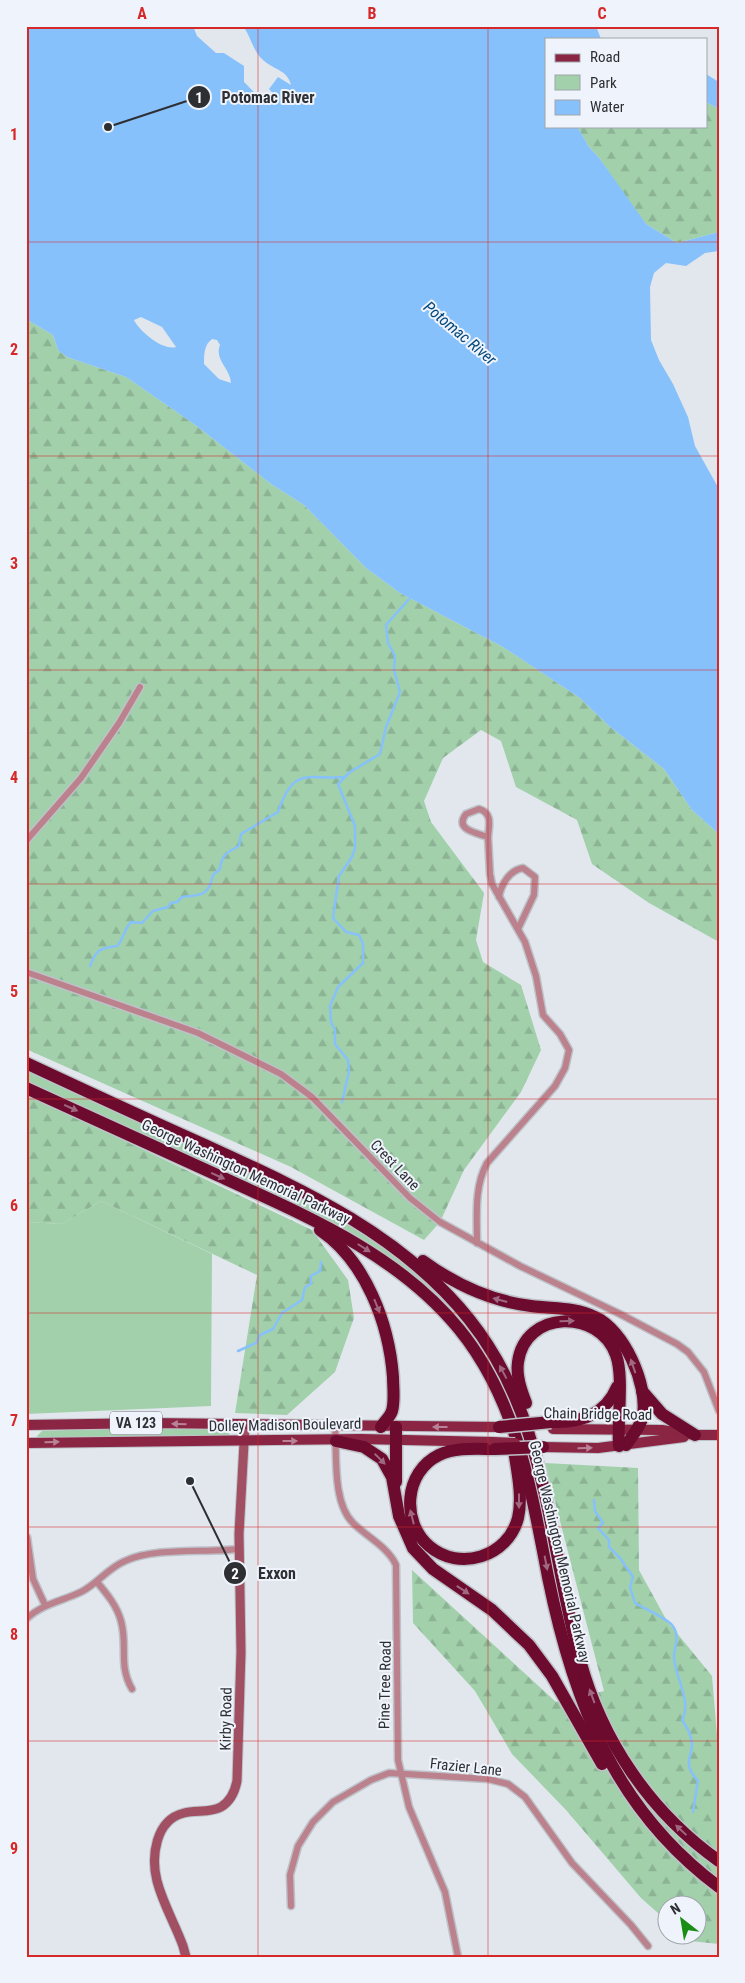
<svg xmlns="http://www.w3.org/2000/svg" width="745" height="1983" font-family="'Roboto Condensed',sans-serif">
  <style>
    .green { fill: #a1d0ab }
    .forest { fill: url(#forest-firs) }
    .water { fill: #87c1fb; fill-rule: evenodd }
    .lines { fill: none; stroke-linecap: round; stroke-linejoin: round }
    .stream { stroke: #87c1fb; stroke-width: 2.5 }
    .street-casing { stroke: #bec2c8; stroke-width: 9 }
    .secondary-casing { stroke: #bec2c8; stroke-width: 11 }
    .primary-casing { stroke: #bec2c8; stroke-width: 12 }
    .highway-casing { stroke: #bec2c8; stroke-width: 15 }
    .street { stroke: #bb818c; stroke-width: 6 }
    .secondary { stroke: #a14f62; stroke-width: 9 }
    .primary { stroke: #8b2544; stroke-width: 10 }
    .highway { stroke: #6c0b2e; stroke-width: 12 }
    .primary-bridge-casing { stroke: #bec2c8; stroke-width: 12; stroke-linecap: butt }
    .highway-bridge-casing { stroke: #bec2c8; stroke-width: 15; stroke-linecap: butt }
    .primary-bridge { stroke: #8b2544; stroke-width: 10 }
    .highway-bridge { stroke: #6c0b2e; stroke-width: 12 }
    .oneway { fill: #a06880 }
    .oneway2 { fill: #b88297 }
    .grid { fill: none; stroke: #d62828; stroke-width: 1; stroke-opacity: 0.55 }
    .labels { text-anchor: middle; dominant-baseline: central; stroke-width: 4; stroke-linejoin: round; paint-order: stroke }
    .shield { fill: #eff4fc; stroke: #676a6f; stroke-width: 1 }
    .shield-label { font-size: 14px; font-weight: bold; fill: #2d2f32 }
    .street-label { font-size: 15px; fill: #2d2f32; stroke: #eff4fc }
    .water-label { font-size: 16px; font-style: italic; fill: #05487b; stroke: #eff4fc }
    .leader { fill: none; stroke: #2d2f32; stroke-width: 2 }
    .callout-dot { fill: #2d2f32; stroke: #eff4fc; stroke-width: 2 }
    .mark-label { font-size: 15px; text-anchor: middle; font-weight: bold; fill: #fff }
    .callout-label { font-size: 16px; text-anchor: middle; font-weight: bold; fill: #2d2f32; stroke: #eff4fc; stroke-width: 4; stroke-linejoin: round; paint-order: stroke }
    .neatline { fill: none; stroke: #d62828; stroke-width: 2 }
    .grid-label { font-size: 16px; text-anchor: middle; font-weight: bold; fill: #d62828 }
  </style>
  <defs>
    <pattern id="forest-firs" width="22" height="20" patternUnits="userSpaceOnUse" patternTransform="scale(1.25)"><rect width="22" height="20" fill="#a1d0ab"/><path d="M5 1l3.5 6h-7zM16 11l3.5 6h-7z" fill="#8bb394"/></pattern>
  </defs>
  <rect width="100%" height="100%" fill="#e2e7ee"/>
  <!-- green -->
  <g class="green">
    <polygon points="26,1068 308,1199 374,1238 429,1280 462,1317 458,1321 405,1272 26,1084"/>
    <polygon points="101,1201 212,1254 211,1406 26,1414 26,1222 62,1224"/>
    <polygon points="93,1429 216,1429 225,1430 230,1435 228,1437 40,1439 37,1436 42,1431"/>
  </g>
  <!-- forest -->
  <g class="forest">
    <polygon points="706,102 719,109 719,232 677,243 646,224 635,211 600,159 589,147 577,126 706,126"/>
    <polygon points="26,319 53,335 58,350 67,357 126,377 194,424 271,484 304,505 366,568 400,593 503,647 580,698 609,726 664,769 692,810 719,834 719,942 649,903 592,864 577,820 516,787 501,741 481,730 443,758 424,801 431,822 484,893 476,940 483,962 521,985 541,1050 521,1092 464,1170 440,1222 424,1240 291,1167 26,1049"/>
    <polygon points="26,1094 312,1230 348,1280 354,1318 335,1372 287,1415 235,1413 257,1275 101,1201 62,1224 26,1222"/>
    <polygon points="545,1463 638,1468 639,1570 667,1621 712,1676 719,1758 719,1944 690,1941 684,1936 698,1936 698,1906 668,1906 667,1921 641,1898 566,1810 512,1754 475,1691 413,1623 412,1570 556,1702 604,1691"/>
  </g>
  <!-- water -->
  <g class="water">
    <path d="M26,26H193L197,36L216,53H224L244,66V82C255,92 262,106 278,99L269,89L278,77L291,85C288,70 272,69 263,60C253,51 251,37 243,26H596L601,39H546V126H577L589,147L600,159L646,224L677,243L719,232V251L705,253L686,266L666,263L654,273L650,287L651,340L659,360L673,384L688,417L695,446L719,489V834L692,810L664,769L609,726L580,698L503,647L400,593L366,568L304,505L271,484L194,424L126,377L67,357L58,350L53,335L26,319ZM141,317L162,327L176,347C163,351 139,331 134,320ZM212,339L217,340L220,345C214,360 230,368 231,383L219,379L204,364C204,354 204,345 212,339Z"/>
    <polygon points="706,74 719,82 719,109 706,102"/>
  </g>
  <g class="lines">
    <!-- stream -->
    <g class="stream">
      <path d="M90,966C96,950 100,948 117,946C124,939 124,929 131,922L142,923L153,911L168,907L171,903L177,902L182,897C201,895 209,896 213,875L220,869C221,856 227,852 239,846L241,834L278,812C294,765 308,780 345,777"/>
      <polyline points="342,1102 349,1072 348,1060 335,1044 335,1030 331,1022 330,1006 338,987 363,963 363,944 359,935 346,932 333,918 339,876 352,857 355,848 355,826 338,784 350,772 380,754 386,727 400,692 394,670 395,656 388,643 386,625 410,598"/>
      <polyline points="238,1351 256,1343 260,1335 273,1329 282,1313 302,1300 305,1287 311,1284 311,1276 320,1271 321,1262"/>
      <path d="M594,1500L595,1511L603,1523L598,1528L609,1540V1547L620,1558L633,1577L630,1587L635,1603C645,1609 666,1618 672,1625C681,1636 674,1646 674,1658C676,1680 692,1701 682,1720C685,1725 689,1730 690,1735C698,1755 678,1759 698,1781L693,1812"/>
    </g>
    <!-- street casing -->
    <g class="street-casing">
      <g id="street">
        <path d="M479,809C493,813 489,826 488,837C477,833 454,830 466,814Z"/>
        <polyline points="26,841 81,778 119,723 140,687"/>
        <path d="M499,897C501,884 510,870 523,868L535,877L534,895L518,929"/>
        <polyline points="26,972 198,1033 281,1074 312,1097 410,1198 440,1222 520,1266 620,1314 677,1344 688,1352 704,1372 719,1411"/>
        <path d="M477,1243C477,1216 474,1187 487,1163L555,1086L565,1068L569,1050L560,1034L543,1015L536,976L525,942L492,884L490,874L488,837"/>
        <path d="M335,1426C337,1454 332,1502 353,1523C367,1537 388,1547 396,1565L398,1760L409,1807L445,1892L458,1957"/>
        <polyline points="27,1537 33,1579 45,1605"/>
        <path d="M97,1582C107,1594 117,1606 121,1621C128,1646 118,1665 132,1689"/>
        <path d="M26,1619C42,1604 62,1601 81,1592C97,1584 108,1568 125,1561C155,1547 205,1553 239,1549"/>
        <polyline points="291,1906 290,1875 298,1846 313,1822 333,1802 371,1780 389,1773 488,1779 508,1784 525,1797 572,1863 631,1925 648,1946"/>
      </g>
    </g>
    <!-- secondary casing -->
    <g class="secondary-casing">
      <path id="secondary" d="M186,1957L183,1946C175,1924 163,1904 157,1881C151,1857 155,1820 184,1813C196,1810 210,1813 221,1807C231,1801 235,1791 237,1781L241,1652L239,1534L245,1425"/>
    </g>
    <!-- primary casing -->
    <g class="primary-casing">
      <g id="primary">
        <polyline points="26,1425 152,1423 499,1427"/>
        <polyline points="553,1429 662,1430 695,1435 719,1435"/>
        <polyline points="26,1443 361,1439 493,1442"/>
        <polyline points="543,1447 598,1448 684,1437"/>
      </g>
    </g>
    <!-- highway casing -->
    <g class="highway-casing">
      <g id="highway">
        <path d="M26,1063C86,1091 146,1119 207,1146C303,1190 401,1234 469,1319C548,1417 548,1543 580,1660C602,1741 650,1812 719,1861"/>
        <path d="M26,1088C90,1117 154,1146 217,1175C304,1215 397,1253 459,1329C517,1400 531,1490 548,1577C573,1700 614,1809 719,1887"/>
        <path d="M320,1230C366,1261 389,1324 393,1377C393,1388 395,1400 392,1411C390,1417 384,1422 381,1427"/>
        <path d="M423,1261C456,1285 490,1301 531,1306C553,1309 575,1307 595,1317C624,1330 648,1384 643,1415C641,1426 633,1435 626,1445"/>
        <polyline points="642,1391 662,1414 695,1435"/>
        <path d="M526,1403C521,1390 516,1376 518,1362C525,1310 599,1308 616,1355C624,1377 617,1420 619,1446"/>
        <path d="M551,1422C579,1423 605,1416 617,1387"/>
        <polyline points="396,1427 396,1482"/>
        <polyline points="336,1441 364,1447 382,1459 392,1477 399,1516 413,1548 433,1569 492,1610 529,1645 552,1676 602,1764"/>
        <path d="M495,1449C477,1449 456,1447 439,1455C404,1472 401,1522 429,1546C459,1572 508,1557 518,1518C523,1496 517,1471 514,1450"/>
      </g>
    </g>
    <!-- street -->
    <use href="#street" class="street"/>
    <!-- secondary -->
    <use href="#secondary" class="secondary"/>
    <!-- primary -->
    <use href="#primary" class="primary"/>
    <!-- highway -->
    <use href="#highway" class="highway"/>
    <!-- primary-bridge casing -->
    <g class="primary-bridge-casing">
      <polyline id="primary-bridge" points="493,1442 515,1443"/>
    </g>
    <!-- highway-bridge casing -->
    <g class="highway-bridge-casing">
      <g id="highway-bridge">
        <polyline points="499,1427 551,1422"/>
        <polyline points="495,1449 543,1447"/>
      </g>
    </g>
    <!-- primary-bridge -->
    <use href="#primary-bridge" class="primary-bridge"/>
    <!-- highway-bridge -->
    <use href="#highway-bridge" class="highway-bridge"/>
  </g>
  <!-- one-way arrows -->
  <defs><path id="oneway-solid" d="M-6-.8H1V-3.2L6.5 0L1 3.2V.8H-6Z" transform="scale(1.25)"/></defs>
  <g class="oneway">
    <use href="#oneway-solid" transform="translate(71 1108) rotate(24)"/>
    <use href="#oneway-solid" transform="translate(218 1176) rotate(24)"/>
    <use href="#oneway-solid" transform="translate(364 1248) rotate(32)"/>
    <use href="#oneway-solid" transform="translate(500 1300) rotate(-165)"/>
    <use href="#oneway-solid" transform="translate(377 1306) rotate(68)"/>
    <use href="#oneway-solid" transform="translate(567 1321) rotate(-2)"/>
    <use href="#oneway-solid" transform="translate(633 1366) rotate(-109)"/>
    <use href="#oneway-solid" transform="translate(503 1372) rotate(-118)"/>
    <use href="#oneway-solid" transform="translate(380 1459) rotate(45)"/>
    <use href="#oneway-solid" transform="translate(519 1501) rotate(90)"/>
    <use href="#oneway-solid" transform="translate(412 1517) rotate(-104)"/>
    <use href="#oneway-solid" transform="translate(546 1563) rotate(79)"/>
    <use href="#oneway-solid" transform="translate(463 1590) rotate(33)"/>
    <use href="#oneway-solid" transform="translate(592 1696) rotate(-110)"/>
    <use href="#oneway-solid" transform="translate(681 1830) rotate(-137)"/>
  </g>
  <g class="oneway2">
    <use href="#oneway-solid" transform="translate(179 1424) rotate(-179)"/>
    <use href="#oneway-solid" transform="translate(440 1427) rotate(-180)"/>
    <use href="#oneway-solid" transform="translate(290 1441)"/>
    <use href="#oneway-solid" transform="translate(52 1442) rotate(-2)"/>
    <use href="#oneway-solid" transform="translate(585 1448) rotate(-2)"/>
  </g>
  <!-- grid -->
  <path class="grid" d="M258,26V1957M488,26V1957M26,242H719M26,456H719M26,670H719M26,884H719M26,1099H719M26,1313H719M26,1527H719M26,1741H719"/>
  <g class="labels">
    <!-- shield labels -->
    <rect class="shield" x="110" y="1411.5" width="52" height="23" rx="4"/>
    <g class="shield-label">
      <text x="136" y="1423">VA 123</text>
    </g>
    <!-- street labels -->
    <g class="street-label">
      <text transform="translate(395 1165) rotate(46)">Crest Lane</text>
      <text transform="translate(246 1172) rotate(25)">George Washington Memorial Parkway</text>
      <text transform="translate(598 1414) rotate(1)">Chain Bridge Road</text>
      <text transform="translate(285 1425) rotate(-1)">Dolley Madison Boulevard</text>
      <text transform="translate(560 1552) rotate(77)">George Washington Memorial Parkway</text>
      <text transform="translate(385 1685) rotate(-89)">Pine Tree Road</text>
      <text transform="translate(226 1719) rotate(-89)">Kirby Road</text>
      <text transform="translate(466 1767) rotate(6)">Frazier Lane</text>
    </g>
    <!-- water labels -->
    <g class="water-label">
      <text transform="translate(460 333) rotate(40)">Potomac River</text>
    </g>
  </g>
  <!-- callouts -->
  <path class="leader" d="M108 127L199 97M190 1481L235 1573"/>
  <g class="callout-dot">
    <circle cx="108" cy="127" r="5"/>
    <circle cx="190" cy="1481" r="5"/>
    <circle cx="199" cy="97" r="12"/>
    <circle cx="235" cy="1573" r="12"/>
  </g>
  <g class="mark-label">
    <text x="199" y="103">1</text>
    <text x="235" y="1579">2</text>
  </g>
  <g class="callout-label">
    <text x="268" y="103">Potomac River</text>
    <text x="277" y="1579">Exxon</text>
  </g>
  <!-- border -->
  <rect width="745" height="1983" fill="none" stroke="#eff4fc" stroke-width="55"/>
  <!-- legend -->
  <rect x="545" y="38" width="162" height="90" fill="#eff4fc" stroke="#a1a5ab"/>
  <rect x="555" y="54" width="25" height="8" fill="#8b2544" stroke="#a1a5ab"/>
  <text x="590" y="62" font-size="15" fill="#2d2f32">Road</text>
  <rect x="555" y="75" width="25" height="15" fill="#a1d0ab" stroke="#a1a5ab"/>
  <text x="590" y="88" font-size="15" fill="#2d2f32">Park</text>
  <rect x="555" y="100" width="25" height="15" fill="#87c1fb" stroke="#a1a5ab"/>
  <text x="590" y="112" font-size="15" fill="#2d2f32">Water</text>
  <!-- north arrow -->
  <g transform="translate(682 1920) rotate(329)"><circle r="24" fill="#eff4fc" stroke="#a1a5ab"/>
  <path d="M0-4L9 19L0 12L-9 19Z" fill="#1a8d15"/>
  <text y="-8" font-size="14" font-weight="bold" text-anchor="middle" fill="#2d2f32">N</text>
  </g>
  <rect x="28" y="28" width="690" height="1928" class="neatline"/>
  <g class="grid-label">
    <text x="142" y="19">A</text>
    <text x="372" y="19">B</text>
    <text x="602" y="19">C</text>
    <text x="14" y="140">1</text>
    <text x="14" y="355">2</text>
    <text x="14" y="569">3</text>
    <text x="14" y="783">4</text>
    <text x="14" y="997">5</text>
    <text x="14" y="1211">6</text>
    <text x="14" y="1426">7</text>
    <text x="14" y="1640">8</text>
    <text x="14" y="1854">9</text>
  </g>
</svg>
